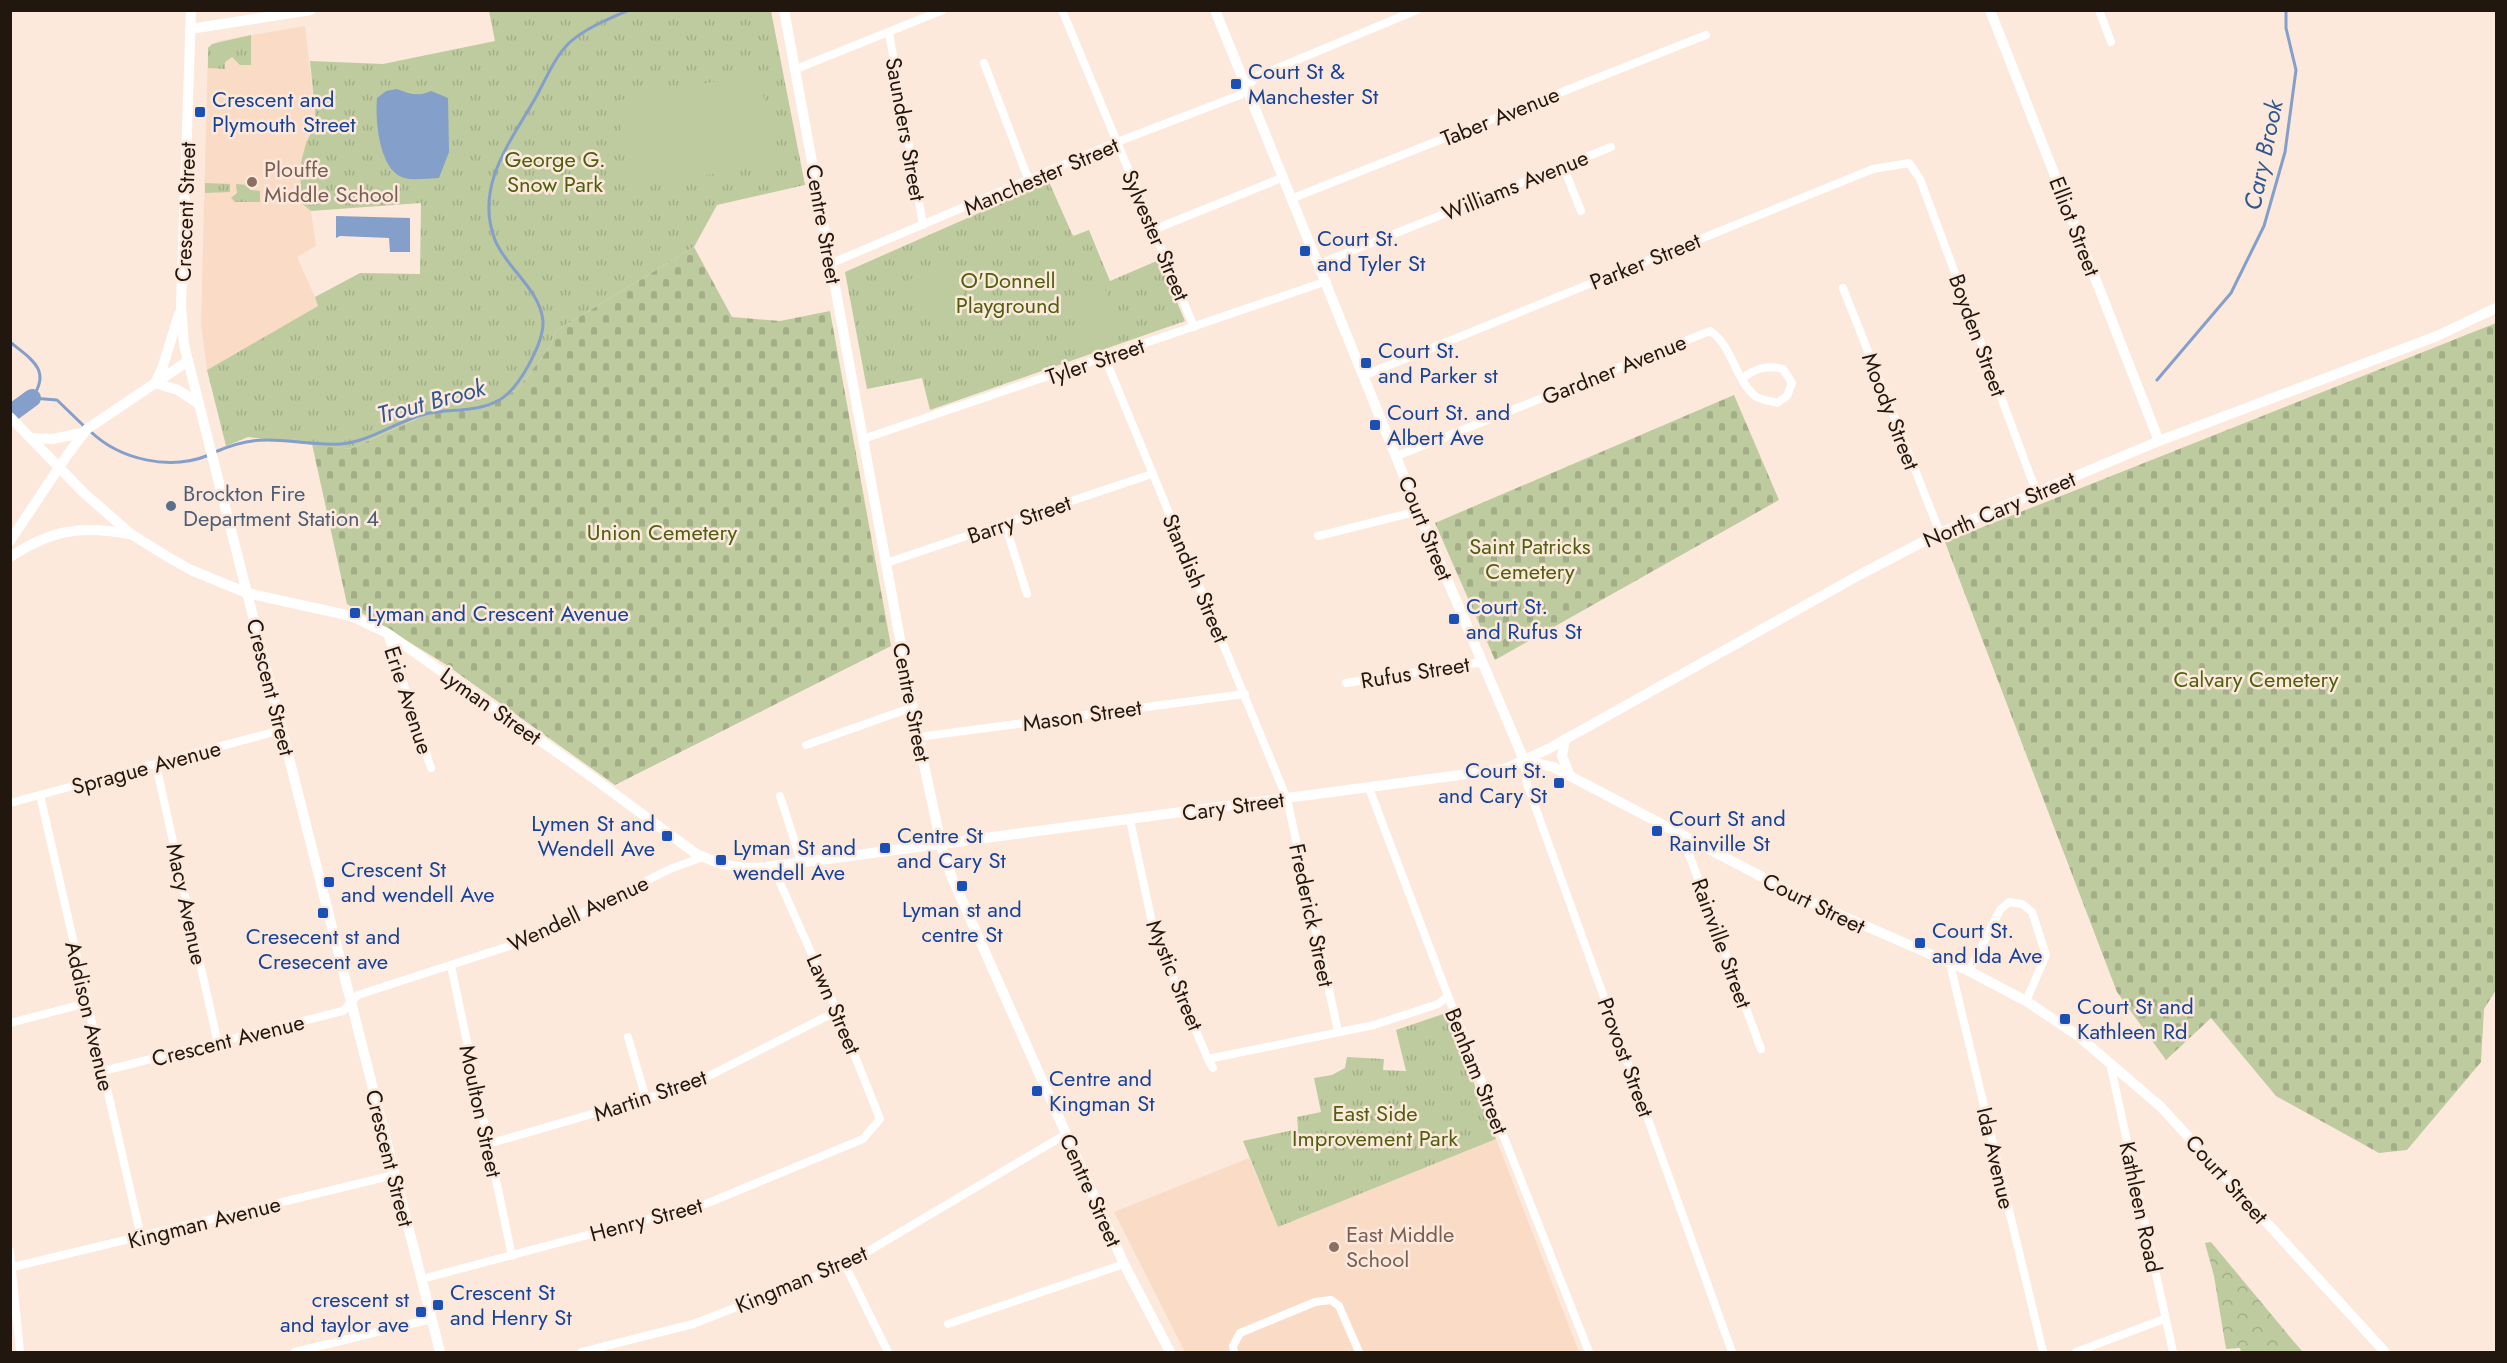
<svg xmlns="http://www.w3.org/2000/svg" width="2507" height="1363" font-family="Jost,sans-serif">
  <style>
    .built { fill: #fadbc6 }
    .grass { fill: url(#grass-tufts) }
    .forest { fill: url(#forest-crowns) }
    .cemetery { fill: url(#cemetery-stones) }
    .pitch { fill: #becb9f }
    .water { fill: #839fca }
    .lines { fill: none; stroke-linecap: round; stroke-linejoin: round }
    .stream { stroke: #839fca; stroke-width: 3 }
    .river { stroke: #839fca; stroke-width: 18 }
    .minor { stroke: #fff; stroke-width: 8 }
    .tertiary { stroke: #fff; stroke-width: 10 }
    .secondary { stroke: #fff; stroke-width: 10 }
    .transit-dot { fill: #1a4fb4; stroke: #fce9dc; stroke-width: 2 }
    .education-dot { fill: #8d6e63; stroke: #fce9dc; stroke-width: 2 }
    .service-dot { fill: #5c6f8a; stroke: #fce9dc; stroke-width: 2 }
    .labels { text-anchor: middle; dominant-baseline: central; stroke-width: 5; stroke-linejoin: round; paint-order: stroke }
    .transit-label { font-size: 22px; fill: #164399; stroke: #fce9dc; text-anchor: start }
    .street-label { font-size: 22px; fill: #22170f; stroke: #fce9dc }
    .park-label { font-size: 22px; fill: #4f5f0f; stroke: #fce9dc }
    .education-label { font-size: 22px; fill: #785e54; stroke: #fce9dc; text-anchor: start }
    .service-label { font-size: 22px; fill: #4e5e75; stroke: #fce9dc; text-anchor: start }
    .water-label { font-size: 24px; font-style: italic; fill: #32578f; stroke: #fce9dc }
  </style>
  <defs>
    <pattern id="grass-tufts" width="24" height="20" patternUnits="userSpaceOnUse" patternTransform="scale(1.5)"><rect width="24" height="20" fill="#becb9f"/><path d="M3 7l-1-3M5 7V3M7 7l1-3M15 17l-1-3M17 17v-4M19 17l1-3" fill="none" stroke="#a3ae88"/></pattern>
    <pattern id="forest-crowns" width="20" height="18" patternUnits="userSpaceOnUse" patternTransform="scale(1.5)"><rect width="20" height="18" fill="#becb9f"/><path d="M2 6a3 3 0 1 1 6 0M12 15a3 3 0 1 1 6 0" fill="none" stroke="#a3ae88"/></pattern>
    <pattern id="cemetery-stones" width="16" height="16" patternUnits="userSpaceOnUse" patternTransform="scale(1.5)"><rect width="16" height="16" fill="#becb9f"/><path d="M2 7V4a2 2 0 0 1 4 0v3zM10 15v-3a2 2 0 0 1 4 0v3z" fill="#a3ae88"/></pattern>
  </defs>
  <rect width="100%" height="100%" fill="#fce9dc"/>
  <!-- built -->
  <g class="built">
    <polygon points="305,26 316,122 306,143 301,162 300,202 311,211 316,246 297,257 319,306 207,370 201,324 208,48 218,41"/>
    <polygon points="1496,1139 1579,1352 1185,1352 1114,1212 1249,1158 1278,1227"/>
  </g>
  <!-- grass -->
  <g class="grass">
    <polygon points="489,11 771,11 805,185 717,205 694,247 556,331 549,348 517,390 483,406 431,412 350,449 248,437 226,446 207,370 318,306 315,297 360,273 420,274 421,203 311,211 300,202 301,162 306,143 316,122 310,61 383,64 495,41"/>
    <polygon points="251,35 251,65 240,65 232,57 225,62 225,69 208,68 208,48 212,44"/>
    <polygon points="1049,182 1073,236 1089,230 1110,281 1159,260 1185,321 930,410 922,378 867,389 845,272"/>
    <polygon points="205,183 230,184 230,192 205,193"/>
    <polygon points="236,184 249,185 250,190 260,191 260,202 235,202 231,198 237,193"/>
    <polygon points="1446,1013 1496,1139 1278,1227 1243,1141 1298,1129 1297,1117 1321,1112 1314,1078 1332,1075 1345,1068 1347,1057 1384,1059 1383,1070 1406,1071 1396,1030"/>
  </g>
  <!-- forest -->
  <polygon class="forest" points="2211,1242 2295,1343 2303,1352 2241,1352 2240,1348 2226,1349 2214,1276 2205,1243"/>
  <!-- cemetery -->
  <g class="cemetery">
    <polygon points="694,247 732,317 780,321 830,311 891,646 615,785 445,664 347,604 312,444 350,449 432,412 483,406 517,390 549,348 556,331"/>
    <polygon points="2496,323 2496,990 2484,1009 2481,1062 2407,1150 2379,1153 2276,1096 2211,1018 2166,1060 2117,992 1945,542"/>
    <polygon points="1734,395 1779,500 1495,660 1435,523"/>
  </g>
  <!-- pitch -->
  <g class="pitch">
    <polygon points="759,73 776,163 633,188 615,101"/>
    <polygon points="946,258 966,279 960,312 932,325 906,282"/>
    <polygon points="1104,286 1111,307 1075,319 1068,298"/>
    <polygon points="1110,312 1117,333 1080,345 1074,325"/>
  </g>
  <!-- water -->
  <g class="water">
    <path d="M397,89C409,94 419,97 431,91L448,98L449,152L439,178C428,178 415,181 405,178C379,172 375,119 377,98L386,91Z"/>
    <polygon points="336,216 410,218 410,252 390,252 389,238 340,236 336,238"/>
  </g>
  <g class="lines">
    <!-- stream -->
    <g class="stream">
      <path d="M10,342C31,359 52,370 32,398"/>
      <polyline points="2157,380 2231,293 2264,226 2285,152 2296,70 2286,28 2286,10"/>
      <polyline points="32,398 57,400 85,427"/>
      <path d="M90,431C120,460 170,471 209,455"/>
      <path d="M215,452C268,429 289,446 340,444C371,442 399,419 430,413C452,409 480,412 501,399C519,388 544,343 543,321C540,289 506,268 495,240C474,186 511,141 536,97C546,79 554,58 569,43C586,28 608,19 629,10"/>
    </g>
    <!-- river -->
    <polyline class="river" points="10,414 32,398"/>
    <!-- minor -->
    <g class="minor">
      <polyline points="1062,10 1194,327"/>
      <polyline points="2099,10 2111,42"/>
      <polyline points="889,33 923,225"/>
      <polyline points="984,63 1029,181"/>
      <polyline points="796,69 943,10"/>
      <polyline points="1563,166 1581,211"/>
      <polyline points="1293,198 1706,35"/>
      <polyline points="1153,230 1284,177"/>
      <polyline points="832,263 1117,142 1240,95 1256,77 1417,10"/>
      <polyline points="1319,264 1611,147"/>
      <polyline points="1843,288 1940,533"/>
      <polyline points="1105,358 1287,799 1338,1031"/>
      <polyline points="1365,375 1873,169 1909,163 1920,179 2036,491"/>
      <polyline points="863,439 1327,281"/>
      <path d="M1397,456L1710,331C1733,346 1734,378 1755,396C1761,400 1771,401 1777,403L1787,396L1792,383L1783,369C1767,365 1755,368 1742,379"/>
      <polyline points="1005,524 1027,594"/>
      <polyline points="1318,536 1418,511"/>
      <polyline points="886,563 1152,474"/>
      <polyline points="387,633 431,768"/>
      <polyline points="1346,683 1483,662"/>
      <polyline points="918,737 1245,694"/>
      <polyline points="806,745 913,707"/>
      <polyline points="1524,760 1527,784 1732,1352"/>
      <polyline points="156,765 218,1044"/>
      <polyline points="1369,788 1448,996 1589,1352"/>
      <polyline points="40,795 141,1237"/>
      <polyline points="780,796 802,864"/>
      <polyline points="10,803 281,730"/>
      <polyline points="1130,820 1154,932 1208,1059"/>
      <polyline points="1683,838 1761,1049"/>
      <polyline points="1950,964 2043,1352"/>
      <polyline points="451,966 512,1256"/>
      <polyline points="1969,971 2000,910 2009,902 2022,904 2032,912 2046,955 2026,1001"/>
      <polyline points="10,1023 87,1003"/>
      <polyline points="628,1037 646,1099"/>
      <polyline points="2110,1063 2173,1352"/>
      <polyline points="1213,1068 1208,1059 1374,1025 1438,1004 1448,996"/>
      <polyline points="103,1071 343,1011 358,995 528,940 670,869 703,857"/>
      <polyline points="488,1144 689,1086 837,1011"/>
      <polyline points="10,1251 20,1352"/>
      <polyline points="845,1265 888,1352"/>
      <polyline points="13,1267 394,1175"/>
      <polyline points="422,1279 708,1203 863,1139 880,1119 837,1011 773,867"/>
      <polyline points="948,1324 1124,1264"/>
      <polyline points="295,1352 431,1319"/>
      <polyline points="582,1352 693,1324 845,1265 1066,1134"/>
      <polyline points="1234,1352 1233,1346 1240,1333 1315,1302 1331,1300 1339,1306 1359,1352"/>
      <polyline points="2076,1352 2164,1319"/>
    </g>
    <!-- tertiary -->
    <g class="tertiary">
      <polyline points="1990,10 2159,441"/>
      <polyline points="190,29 311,10"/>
      <polyline points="10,541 68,454 87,429 188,361"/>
      <polyline points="1565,739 1562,756 1570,776"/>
      <polyline points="1524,760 1553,767 1808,901 1969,971 2026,1001 2077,1035 2161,1107 2385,1352"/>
    </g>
    <!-- secondary -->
    <g class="secondary">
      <polyline points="191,10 181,306 184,345 440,1352"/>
      <polyline points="784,10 918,737 943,853 953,880 1124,1264 1170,1352"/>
      <polyline points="1215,10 1418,511 1524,760"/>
      <polyline points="179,314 162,369 155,383 178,390 199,404"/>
      <path d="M10,417L85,494L131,534L168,557L191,570L247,593L351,616L387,633L585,772L695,853C717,864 734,868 759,868L1505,769L1548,749L1861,574L1940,533L2159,441L2437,336L2496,308"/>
      <polyline points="31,438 52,439 83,433"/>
      <path d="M10,557C51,530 81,525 129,534"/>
    </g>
  </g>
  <!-- markers -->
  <g class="transit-dot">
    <rect x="1230" y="78" width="12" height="12" rx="3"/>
    <rect x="194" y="106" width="12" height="12" rx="3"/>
    <rect x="1299" y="245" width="12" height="12" rx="3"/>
    <rect x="1360" y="357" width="12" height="12" rx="3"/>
    <rect x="1369" y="419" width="12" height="12" rx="3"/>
    <rect x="349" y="607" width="12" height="12" rx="3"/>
    <rect x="1448" y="613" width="12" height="12" rx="3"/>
    <rect x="1553" y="777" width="12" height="12" rx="3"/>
    <rect x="1651" y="825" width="12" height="12" rx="3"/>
    <rect x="661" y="830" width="12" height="12" rx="3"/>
    <rect x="879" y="842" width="12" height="12" rx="3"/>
    <rect x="715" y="854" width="12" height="12" rx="3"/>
    <rect x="323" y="876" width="12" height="12" rx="3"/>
    <rect x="956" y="880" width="12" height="12" rx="3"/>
    <rect x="317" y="907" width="12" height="12" rx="3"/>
    <rect x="1914" y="937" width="12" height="12" rx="3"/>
    <rect x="2059" y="1013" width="12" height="12" rx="3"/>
    <rect x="1031" y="1085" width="12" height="12" rx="3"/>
    <rect x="432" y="1299" width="12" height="12" rx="3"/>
    <rect x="415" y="1306" width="12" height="12" rx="3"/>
  </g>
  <g class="education-dot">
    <circle cx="252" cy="182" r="6"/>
    <circle cx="1334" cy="1247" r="6"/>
  </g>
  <circle class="service-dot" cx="171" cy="506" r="6"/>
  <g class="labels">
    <!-- transit labels -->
    <g class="transit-label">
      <text x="1248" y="71">Court St &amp;<tspan x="1248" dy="25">Manchester St</tspan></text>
      <text x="212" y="99">Crescent and<tspan x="212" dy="25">Plymouth Street</tspan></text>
      <text x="1317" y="238">Court St.<tspan x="1317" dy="25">and Tyler St</tspan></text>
      <text x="1378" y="350">Court St.<tspan x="1378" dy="25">and Parker st</tspan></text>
      <text x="1387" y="412">Court St. and<tspan x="1387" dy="25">Albert Ave</tspan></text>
      <text x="1466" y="606">Court St.<tspan x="1466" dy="25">and Rufus St</tspan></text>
      <text x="367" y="613">Lyman and Crescent Avenue</text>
      <text x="1547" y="770" text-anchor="end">Court St.<tspan x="1547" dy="25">and Cary St</tspan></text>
      <text x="1669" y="818">Court St and<tspan x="1669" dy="25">Rainville St</tspan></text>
      <text x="655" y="823" text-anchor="end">Lymen St and<tspan x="655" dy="25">Wendell Ave</tspan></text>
      <text x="897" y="835">Centre St<tspan x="897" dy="25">and Cary St</tspan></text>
      <text x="733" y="847">Lyman St and<tspan x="733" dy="25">wendell Ave</tspan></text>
      <text x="341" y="869">Crescent St<tspan x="341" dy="25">and wendell Ave</tspan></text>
      <text x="962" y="909" text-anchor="middle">Lyman st and<tspan x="962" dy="25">centre St</tspan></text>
      <text x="1932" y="930">Court St.<tspan x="1932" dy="25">and Ida Ave</tspan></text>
      <text x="323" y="936" text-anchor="middle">Cresecent st and<tspan x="323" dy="25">Cresecent ave</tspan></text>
      <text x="2077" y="1006">Court St and<tspan x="2077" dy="25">Kathleen Rd</tspan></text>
      <text x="1049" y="1078">Centre and<tspan x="1049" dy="25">Kingman St</tspan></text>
      <text x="450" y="1292">Crescent St<tspan x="450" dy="25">and Henry St</tspan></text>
      <text x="409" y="1299" text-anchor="end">crescent st<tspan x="409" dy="25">and taylor ave</tspan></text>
    </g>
    <!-- street labels -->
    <g class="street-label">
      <text transform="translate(1500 116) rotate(-22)">Taber Avenue</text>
      <text transform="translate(906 129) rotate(80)">Saunders Street</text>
      <text transform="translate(1041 176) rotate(-23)">Manchester Street</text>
      <text transform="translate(1515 185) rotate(-22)">Williams Avenue</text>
      <text transform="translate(185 212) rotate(-88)">Crescent Street</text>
      <text transform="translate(824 224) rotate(80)">Centre Street</text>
      <text transform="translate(2075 226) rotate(69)">Elliot Street</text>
      <text transform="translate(1156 235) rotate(67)">Sylvester Street</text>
      <text transform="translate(1645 261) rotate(-22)">Parker Street</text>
      <text transform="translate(1978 335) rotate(70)">Boyden Street</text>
      <text transform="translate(1095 361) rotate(-19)">Tyler Street</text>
      <text transform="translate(1614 369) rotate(-22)">Gardner Avenue</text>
      <text transform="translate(1891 411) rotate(69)">Moody Street</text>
      <text transform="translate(1999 509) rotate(-23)">North Cary Street</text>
      <text transform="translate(1019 519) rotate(-19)">Barry Street</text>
      <text transform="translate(1426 528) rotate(68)">Court Street</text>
      <text transform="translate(1196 578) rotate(67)">Standish Street</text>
      <text transform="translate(1415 672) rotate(-9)">Rufus Street</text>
      <text transform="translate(271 687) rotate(76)">Crescent Street</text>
      <text transform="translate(409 700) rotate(72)">Erie Avenue</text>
      <text transform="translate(912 702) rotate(79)">Centre Street</text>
      <text transform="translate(491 706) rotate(35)">Lyman Street</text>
      <text transform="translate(1082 715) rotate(-8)">Mason Street</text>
      <text transform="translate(146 767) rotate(-15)">Sprague Avenue</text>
      <text transform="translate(1233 806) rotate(-8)">Cary Street</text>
      <text transform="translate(1814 903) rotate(26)">Court Street</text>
      <text transform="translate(187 904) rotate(78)">Macy Avenue</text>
      <text transform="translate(578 913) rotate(-25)">Wendell Avenue</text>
      <text transform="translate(1312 915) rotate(78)">Frederick Street</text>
      <text transform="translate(1722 943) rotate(70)">Rainville Street</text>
      <text transform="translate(1175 975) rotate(68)">Mystic Street</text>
      <text transform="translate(834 1004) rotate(67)">Lawn Street</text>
      <text transform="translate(90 1016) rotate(77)">Addison Avenue</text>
      <text transform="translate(228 1040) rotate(-14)">Crescent Avenue</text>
      <text transform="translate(1626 1057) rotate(70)">Provost Street</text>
      <text transform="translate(1477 1071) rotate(68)">Benham Street</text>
      <text transform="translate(650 1095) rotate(-19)">Martin Street</text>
      <text transform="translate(481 1111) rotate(78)">Moulton Street</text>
      <text transform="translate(390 1158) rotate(76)">Crescent Street</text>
      <text transform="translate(1996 1158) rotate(77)">Ida Avenue</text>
      <text transform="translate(2227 1179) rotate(48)">Court Street</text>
      <text transform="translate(1091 1190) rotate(66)">Centre Street</text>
      <text transform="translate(2141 1207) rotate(78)">Kathleen Road</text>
      <text transform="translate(646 1219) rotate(-15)">Henry Street</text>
      <text transform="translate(204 1222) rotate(-14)">Kingman Avenue</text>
      <text transform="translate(801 1279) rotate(-23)">Kingman Street</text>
    </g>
    <!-- park labels -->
    <g class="park-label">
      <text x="555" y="159">George G.<tspan x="555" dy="25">Snow Park</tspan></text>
      <text x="1008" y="280">O'Donnell<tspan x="1008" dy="25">Playground</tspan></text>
      <text x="662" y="532">Union Cemetery</text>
      <text x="1530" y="546">Saint Patricks<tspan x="1530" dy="25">Cemetery</tspan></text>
      <text x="2256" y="679">Calvary Cemetery</text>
      <text x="1375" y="1113">East Side<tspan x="1375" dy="25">Improvement Park</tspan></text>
    </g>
    <!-- education labels -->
    <g class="education-label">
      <text x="264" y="169">Plouffe<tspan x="264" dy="25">Middle School</tspan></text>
      <text x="1346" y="1234">East Middle<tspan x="1346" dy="25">School</tspan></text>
    </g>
    <!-- service labels -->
    <g class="service-label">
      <text x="183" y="493">Brockton Fire<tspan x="183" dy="25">Department Station 4</tspan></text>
    </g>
    <!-- water labels -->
    <g class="water-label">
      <text transform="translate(2263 155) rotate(-78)">Cary Brook</text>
      <text transform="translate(431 401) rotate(-15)">Trout Brook</text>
    </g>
  </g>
  <!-- border -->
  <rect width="2507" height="1363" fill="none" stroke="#22170f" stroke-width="24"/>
</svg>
